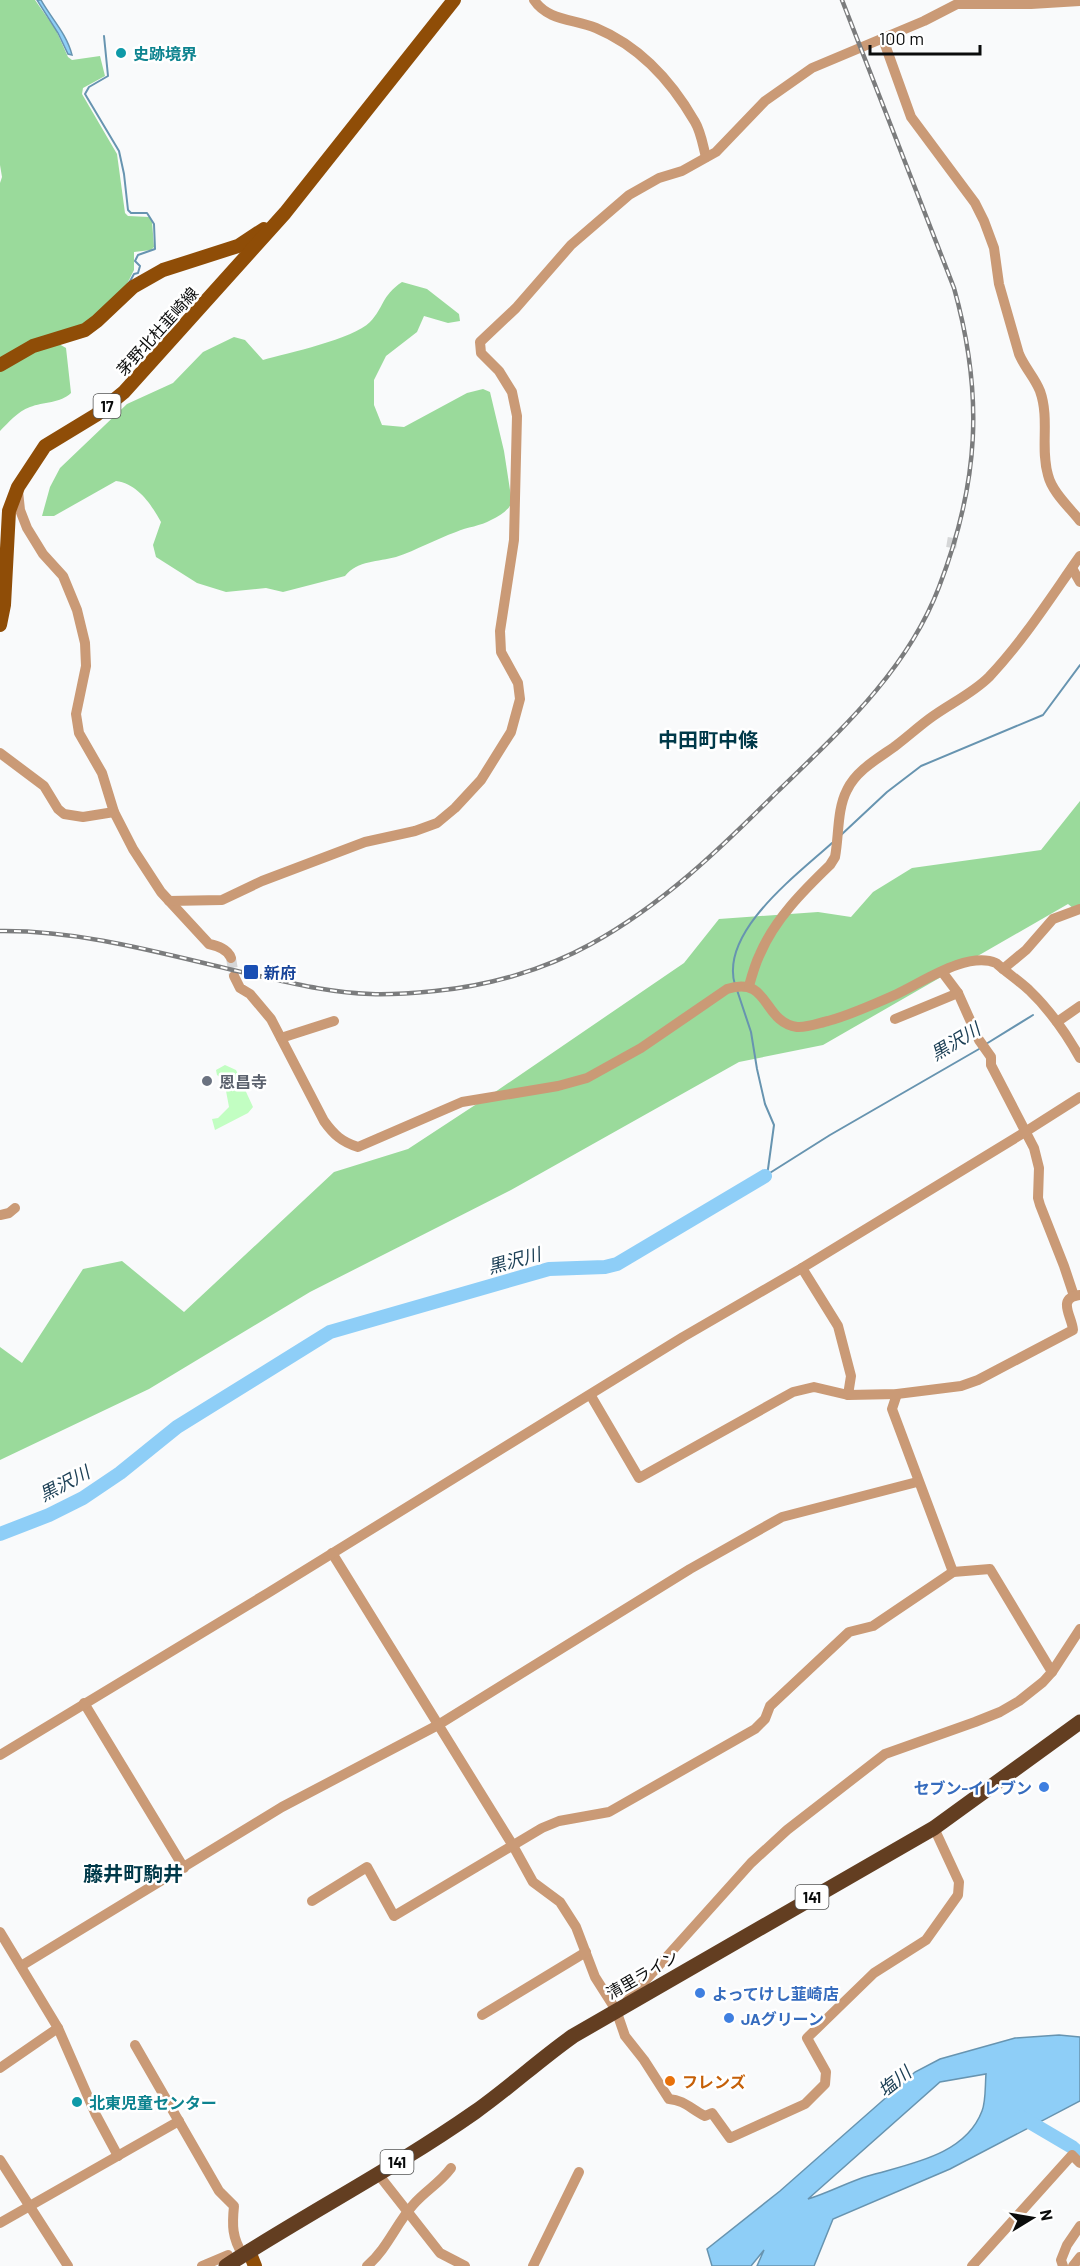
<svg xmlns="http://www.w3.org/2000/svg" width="1080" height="2266" font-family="Barlow,'Noto Sans JP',sans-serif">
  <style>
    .green { fill: #c2fec2 }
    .forest { fill: #9ada9b }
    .water { fill: #8ecef7; stroke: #6794b0; stroke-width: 1.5; fill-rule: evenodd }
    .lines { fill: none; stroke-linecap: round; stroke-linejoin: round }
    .stream { stroke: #6794b0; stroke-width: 2 }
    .river { stroke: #8ecef7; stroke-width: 14 }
    .minor-tunnel { stroke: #d5d6d7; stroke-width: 10; stroke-dasharray: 10 5; stroke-linecap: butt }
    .minor { stroke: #ca9a76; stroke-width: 10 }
    .major { stroke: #8f4d07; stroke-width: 14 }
    .highway { stroke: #633e21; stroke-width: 15 }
    .rail-casing { stroke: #7b7c7d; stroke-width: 4.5 }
    .rail { stroke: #fff; stroke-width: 2; stroke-dasharray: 7; stroke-linecap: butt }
    .culture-dot { fill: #0f9aa8; stroke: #fff; stroke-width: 2 }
    .transit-dot { fill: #1a4fb4; stroke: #fff; stroke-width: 2 }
    .worship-dot { fill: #6b7280; stroke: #fff; stroke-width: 2 }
    .shop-dot { fill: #3f7fe0; stroke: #fff; stroke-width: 2 }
    .food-dot { fill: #e8710a; stroke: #fff; stroke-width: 2 }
    .labels { text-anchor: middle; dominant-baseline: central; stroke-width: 5; stroke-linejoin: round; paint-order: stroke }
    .shield { fill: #fff; stroke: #545555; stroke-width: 1.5 }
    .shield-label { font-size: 15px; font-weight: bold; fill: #0b0c0c }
    .culture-label { font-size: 16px; font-weight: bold; fill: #0d838f; stroke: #fff; text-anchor: start }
    .street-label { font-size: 16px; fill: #0b0c0c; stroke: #fff }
    .transit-label { font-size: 16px; font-weight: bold; fill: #164399; stroke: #fff; text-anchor: start }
    .worship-label { font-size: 16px; font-weight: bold; fill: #5b616d; stroke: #fff; text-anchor: start }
    .shop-label { font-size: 16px; font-weight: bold; fill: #366cbe; stroke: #fff; text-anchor: start }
    .food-label { font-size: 16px; font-weight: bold; fill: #c56008; stroke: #fff; text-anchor: start }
    .water-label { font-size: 18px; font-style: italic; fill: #1d4056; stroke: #fff }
    .quarter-label { font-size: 20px; font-weight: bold; fill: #003949; stroke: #fff }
  </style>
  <rect width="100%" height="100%" fill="#f9fafb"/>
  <!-- green -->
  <polygon class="green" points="225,1065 236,1070 253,1107 248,1113 215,1130 212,1119 218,1118 229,1107 224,1080 217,1075 216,1070"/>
  <!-- forest -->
  <g class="forest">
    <polygon points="0,0 35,0 56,30 68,57 72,60 100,56 105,76 83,88 82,94 117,154 125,213 128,216 149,217 152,221 154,247 151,250 134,252 134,270 126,286 91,321 0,360 0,183 2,177 0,165"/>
    <path d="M402,282L427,289L459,314L460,321L448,323L424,316L417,332L386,356L374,380V405L382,425L404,427L467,393L483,389L490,392L504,451L512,503C507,511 500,516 491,520C481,526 467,527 456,532C436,539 417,550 396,557C378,562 358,560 345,576L283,592L266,588L226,592L197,583L156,557L153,545L161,522C151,504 138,484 116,481L54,516H42L50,487L60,468L127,404L173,383L203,352L234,337L245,340L263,360C288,353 353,339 370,322C384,308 381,296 402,282Z"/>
    <path d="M59,344L66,348L71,393C61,403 43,402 30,407C17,412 9,422 0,431V370L27,353Z"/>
    <polygon points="1080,801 1080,914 1068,904 823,1045 739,1062 511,1190 310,1292 149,1389 0,1460 0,1347 22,1363 83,1269 122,1261 184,1312 334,1172 408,1149 498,1090 684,963 719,919 818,912 851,917 873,892 912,868 1041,850"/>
  </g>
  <!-- water -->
  <g class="water">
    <path d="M37,0H41C51,18 67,34 72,55L68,54L58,33Z"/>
    <path d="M1059,2035L1080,2037V2101L950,2169L833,2219L814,2266H757L764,2250L751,2266H712L707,2249L780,2191L915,2072L940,2059L1015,2038ZM986,2074C985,2085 986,2101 982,2111C965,2156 908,2164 868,2176C848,2182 828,2193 808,2199L940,2082Z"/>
  </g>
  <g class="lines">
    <!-- stream -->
    <g class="stream">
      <polyline points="104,36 108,76 89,87 85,94 119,151 124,174 128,210 131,213 147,213 154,224 155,249 138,255 135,261 140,266 138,273 134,274 129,283"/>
      <polyline points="841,835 887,792 921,766 1043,715 1080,665"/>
      <path d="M735,985C719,932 798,874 832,843"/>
      <polyline points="737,990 751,1032 757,1069 765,1104 774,1125 768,1169 765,1176"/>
      <polyline points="986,1044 1033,1015"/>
      <polyline points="765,1176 830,1135 979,1049"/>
    </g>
    <!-- river -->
    <g class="river">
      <polyline points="0,1534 49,1515 83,1498 120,1473 177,1427 330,1332 549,1269 605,1267 617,1264 765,1176"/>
      <polyline points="1021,2117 1072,2147 1080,2154"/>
    </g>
    <!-- minor-tunnel -->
    <g class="minor-tunnel">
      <polyline points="947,542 959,544"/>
      <polyline points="231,958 234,976"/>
    </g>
    <!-- minor -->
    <g class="minor">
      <path d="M534,0C548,21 574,19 596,28C639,46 672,82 695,122C701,132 703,146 706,157"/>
      <path d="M883,39L911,117L975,203L984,221L994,248L999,284L1019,354C1025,368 1035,378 1040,391C1050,419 1040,448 1048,475C1052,492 1070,508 1080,521"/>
      <path d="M18,491L20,510L27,528L43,554L63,576L77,610L85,643L86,666L76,714L79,733L102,773L114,812L133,849L161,892L209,944C218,946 228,949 231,958"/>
      <polyline points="1072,568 1080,582"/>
      <polyline points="0,753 44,786 58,809 64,814 83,817 114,812"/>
      <polyline points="169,901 222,900 262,881 365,842 415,831 437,823 455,808 481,780 511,732 520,699 518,683 501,652 500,631 514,540 517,416 512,392 499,371 481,353 480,342 516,308 571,245 629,195 659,178 682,171 716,152 765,101 812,68 924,21 957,4 1031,4 1080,1"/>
      <polyline points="1003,969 1026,950 1053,919 1080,909"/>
      <polyline points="943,973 958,993 979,1040 991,1057 991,1065 1034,1148 1039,1168 1038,1198 1040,1205 1064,1266 1074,1296"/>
      <path d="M234,976L240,988L250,994L271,1019L324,1121C334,1135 342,1142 358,1147L462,1102L558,1086L587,1078L641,1048L727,989C770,975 762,1022 797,1027C806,1028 819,1023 828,1021C850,1015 877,1003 897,994C923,982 967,951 996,963C1006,972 1018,980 1029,990C1050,1010 1066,1033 1080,1058"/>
      <path d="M749,986C752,975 755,964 760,954C775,919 803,891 830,865L835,857C839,836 837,809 847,790C856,771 877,759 894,747C906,738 917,728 929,719C949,704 972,694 989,677C1024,640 1051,597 1080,556"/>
      <polyline points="895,1019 958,993"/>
      <polyline points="1057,1022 1080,1006"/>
      <polyline points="281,1038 334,1021"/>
      <polyline points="0,1215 9,1213 15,1208"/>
      <polyline points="802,1268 838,1326 851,1376 848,1395"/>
      <polyline points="897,1394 892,1409 953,1572"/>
      <path d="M591,1396L639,1478L793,1392L814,1387L848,1395L897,1394L961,1386L978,1380L1073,1330C1072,1316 1056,1298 1080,1295"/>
      <path d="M332,1553L512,1844L533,1882L560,1902L576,1927L595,1977L616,2010L625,2036L644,2060L669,2099C684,2100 691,2109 705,2116L712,2113L730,2138L805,2104L825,2084L826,2072L807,2038L874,1973L926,1940L958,1895L959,1882L934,1828"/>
      <polyline points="84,1703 184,1868"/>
      <polyline points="0,1755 268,1593 683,1337 802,1268 1025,1132 1080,1097"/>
      <polyline points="312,1901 367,1867 394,1916 542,1828 559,1821 609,1812 755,1729 765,1719 770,1706 849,1632 873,1626 953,1572 990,1569 1052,1672"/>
      <polyline points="0,1932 58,2028 96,2115 118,2156"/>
      <polyline points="21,1966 282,1807 438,1725 690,1569 782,1517 917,1482"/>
      <polyline points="627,2001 751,1863 787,1830 885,1754 975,1722 1000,1712 1019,1701 1043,1682 1052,1672 1080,1629"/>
      <polyline points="482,2015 586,1952"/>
      <path d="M135,2045L219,2191L234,2206C232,2225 232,2238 243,2255"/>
      <polyline points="0,2068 58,2028"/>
      <polyline points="0,2160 68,2266"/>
      <polyline points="378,2174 440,2253 465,2266"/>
      <polyline points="0,2223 179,2121"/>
      <polyline points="202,2266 228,2255"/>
      <path d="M367,2266C387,2249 396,2224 413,2205C425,2191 440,2183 451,2168"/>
      <polyline points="533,2266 579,2172"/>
      <polyline points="972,2266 1072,2155 1080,2163"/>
      <polyline points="1063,2266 1061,2260 1067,2245 1080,2226"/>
      <polyline points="1073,2266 1080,2257"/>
    </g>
    <!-- major -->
    <g class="major">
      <polyline points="0,365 33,346 85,330 97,321 133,287 163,270 238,246 264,229"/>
      <polyline points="0,625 4,605 9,511 18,487 45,446 96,415 124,392 285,213 454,0"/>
      <polyline points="249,2251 255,2266"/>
    </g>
    <!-- highway -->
    <path class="highway" d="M226,2266C308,2213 395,2168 475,2112C509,2088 539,2060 573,2036L934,1828L1080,1722"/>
    <!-- rail casing -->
    <g class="rail-casing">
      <path id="rail" d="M0,931C87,930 174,957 259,976C295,984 333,993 371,994C392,995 414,993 435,991C488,986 544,970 591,944C662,905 720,849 777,792C840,731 907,671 939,587C979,483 984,395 954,288L842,0"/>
    </g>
    <!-- rail -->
    <use href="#rail" class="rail"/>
  </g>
  <!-- markers -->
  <g class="culture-dot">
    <circle cx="121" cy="53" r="6"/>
    <circle cx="77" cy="2102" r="6"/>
  </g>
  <rect class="transit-dot" x="243" y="964" width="16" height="16" rx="3"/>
  <circle class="worship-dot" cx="207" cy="1081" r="6"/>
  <g class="shop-dot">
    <circle cx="1044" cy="1787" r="6"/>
    <circle cx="700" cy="1993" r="6"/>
    <circle cx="729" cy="2018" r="6"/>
  </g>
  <circle class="food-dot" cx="670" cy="2081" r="6"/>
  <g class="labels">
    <!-- shield labels -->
    <g class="shield">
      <rect x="93.5" y="394" width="27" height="24" rx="4.5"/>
      <rect x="795.5" y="1885" width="33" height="24" rx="4.5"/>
      <rect x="380.5" y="2150" width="33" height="24" rx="4.5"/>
    </g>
    <g class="shield-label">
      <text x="107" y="406">17</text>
      <text x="812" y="1897">141</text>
      <text x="397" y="2162">141</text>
    </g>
    <!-- culture labels -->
    <g class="culture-label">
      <text x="133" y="53">史跡境界</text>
      <text x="89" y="2102">北東児童センター</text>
    </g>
    <!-- street labels -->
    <g class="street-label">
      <text transform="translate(157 331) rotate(-48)">茅野北杜韮崎線</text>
      <text transform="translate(642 1974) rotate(-30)">清里ライン</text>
    </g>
    <!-- transit labels -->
    <g class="transit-label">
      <text x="264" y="972">新府</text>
    </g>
    <!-- worship labels -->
    <g class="worship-label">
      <text x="219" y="1081">恩昌寺</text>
    </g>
    <!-- shop labels -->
    <g class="shop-label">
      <text x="1032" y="1787" text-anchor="end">セブン-イレブン</text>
      <text x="712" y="1993">よってけし韮崎店</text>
      <text x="741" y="2018">JAグリーン</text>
    </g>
    <!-- food labels -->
    <g class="food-label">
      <text x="682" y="2081">フレンズ</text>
    </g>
    <!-- water labels -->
    <g class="water-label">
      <text transform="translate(955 1041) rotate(-31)">黒沢川</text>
      <text transform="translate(514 1260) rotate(-15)">黒沢川</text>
      <text transform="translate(64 1483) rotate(-28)">黒沢川</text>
      <text transform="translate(894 2081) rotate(-39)">塩川</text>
    </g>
    <!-- quarter labels -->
    <g class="quarter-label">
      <text x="708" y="739">中田町中條</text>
      <text x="133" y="1873">藤井町駒井</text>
    </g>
  </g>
  <!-- north arrow -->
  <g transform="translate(1032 2218) rotate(79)" stroke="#ffffff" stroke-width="4.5" paint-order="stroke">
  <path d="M0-4.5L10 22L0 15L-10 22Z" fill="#0b0c0c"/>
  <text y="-9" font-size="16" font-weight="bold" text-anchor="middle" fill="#0b0c0c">N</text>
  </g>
  <!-- scale -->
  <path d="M870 45v9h110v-9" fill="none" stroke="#0b0c0c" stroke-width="3"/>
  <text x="879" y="45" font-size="18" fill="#0b0c0c" stroke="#ffffff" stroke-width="4.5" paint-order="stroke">100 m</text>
</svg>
